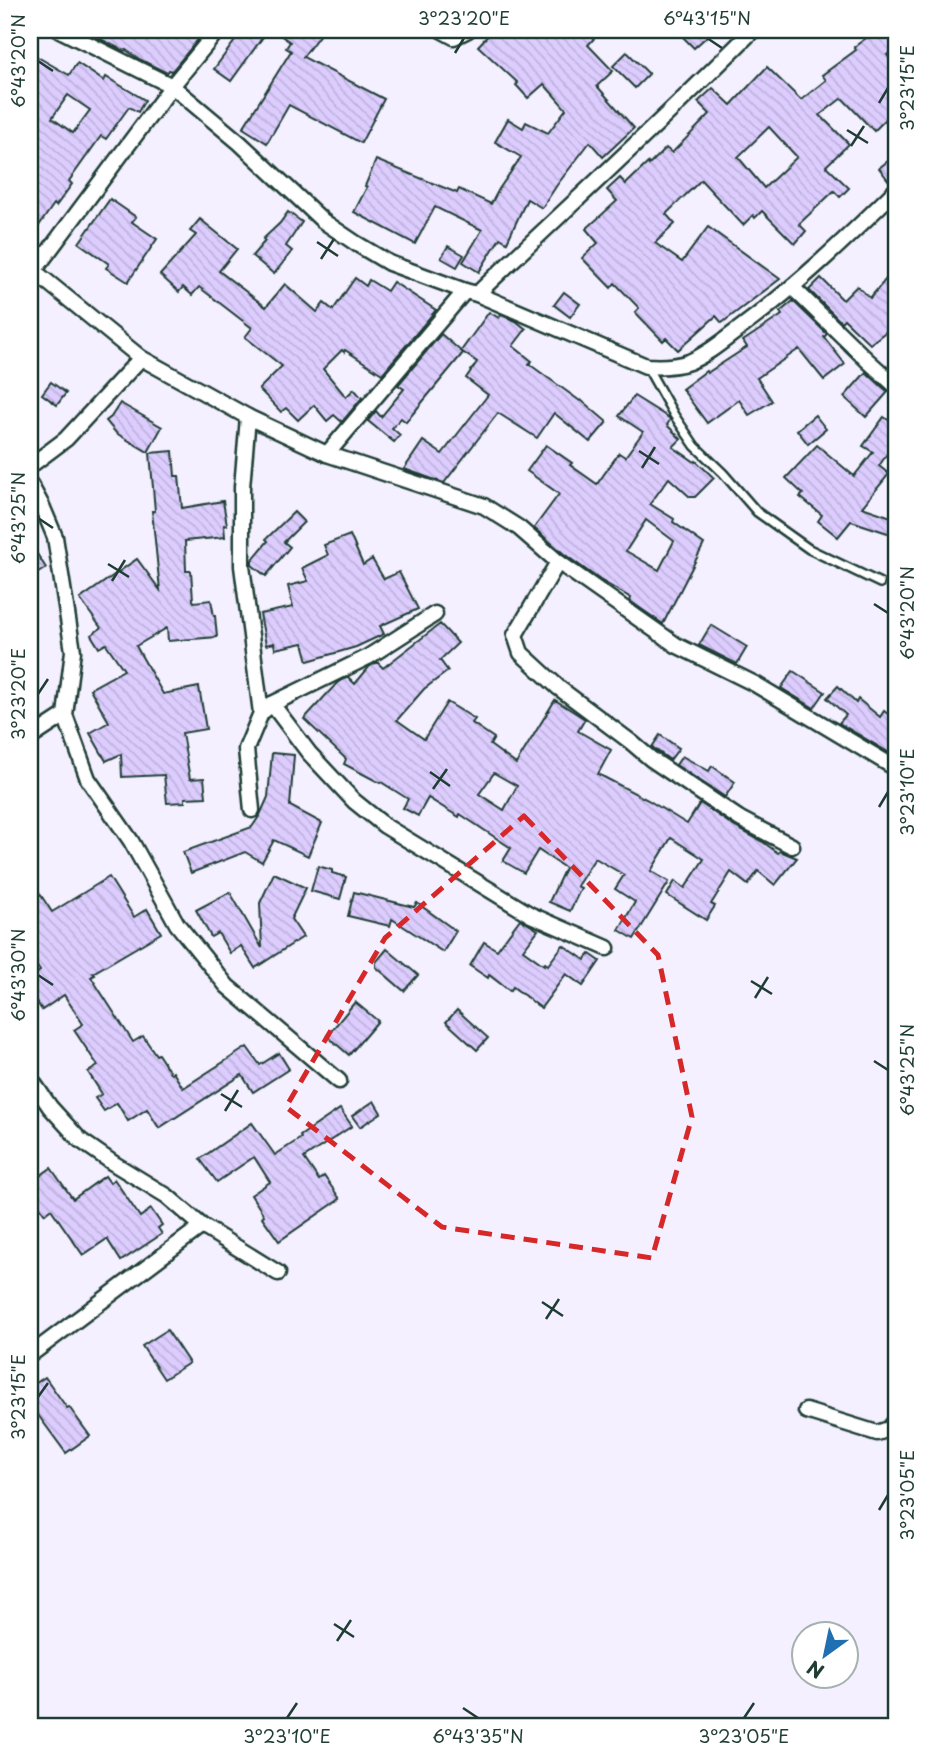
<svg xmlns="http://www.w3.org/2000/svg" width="927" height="1756" font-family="'Playpen Sans',sans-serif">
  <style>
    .building { fill: url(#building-back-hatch); stroke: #1f3d34; stroke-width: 2; fill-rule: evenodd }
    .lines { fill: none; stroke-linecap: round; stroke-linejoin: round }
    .service-casing { stroke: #1f3d34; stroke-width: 12 }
    .minor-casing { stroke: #1f3d34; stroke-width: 19 }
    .service { stroke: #fff; stroke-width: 7 }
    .minor { stroke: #fff; stroke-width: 14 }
    .marked { fill: none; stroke: #d62828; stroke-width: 5; stroke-dasharray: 14 9; stroke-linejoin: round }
    .ticks { fill: none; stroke: #1f3d34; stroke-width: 2.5 }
    .neatline { fill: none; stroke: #1f3d34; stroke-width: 2.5 }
    .ticks-label { font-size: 18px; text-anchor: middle; fill: #1f3d34 }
  </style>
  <defs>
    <pattern id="building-back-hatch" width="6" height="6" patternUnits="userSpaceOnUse" patternTransform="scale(1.75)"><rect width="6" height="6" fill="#ddcdff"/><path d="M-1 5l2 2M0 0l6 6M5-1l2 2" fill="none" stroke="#bdb1db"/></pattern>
  </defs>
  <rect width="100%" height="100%" fill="#f5f0ff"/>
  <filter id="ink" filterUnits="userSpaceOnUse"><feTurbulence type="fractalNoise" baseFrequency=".0143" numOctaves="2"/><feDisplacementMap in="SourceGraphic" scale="14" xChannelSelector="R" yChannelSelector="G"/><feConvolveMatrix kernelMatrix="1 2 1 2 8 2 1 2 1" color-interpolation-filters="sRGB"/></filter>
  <g filter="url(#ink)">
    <!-- building -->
    <g class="building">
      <polygon points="83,30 206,30 172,71 169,70 167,73 139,59 126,50 124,51"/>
      <polygon points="243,30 268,30 231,81 214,69"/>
      <polygon points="273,30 323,30 303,57 384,99 361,143 289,105 267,143 243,128 291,51 286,48 290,42"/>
      <polygon points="493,30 498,30 505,37 513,30 546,30 553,37 561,30 602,30 588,45 613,71 597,86 634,128 603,157 590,142 557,185 542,208 527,199 507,242 500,238 479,272 463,262 482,230 435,207 415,244 354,212 367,187 365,186 376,160 457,193 459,189 491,204 499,189 521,157 495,142 508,119 523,128 526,122 548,133 566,109 544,84 528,98 516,85 518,83 478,46"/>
      <polygon points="676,30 714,30 694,48"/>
      <path d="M877,30H897V47L887,55L897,67V108L874,131L842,98L820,115L849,144L826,166L849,188L840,197L834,191L799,224L806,231L795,244L762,211L755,218L753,215L743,225L701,180L666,214L675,224L655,243L682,262L708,227L780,279L722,323L716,316L678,350L666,338L663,341L635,312L639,308L615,283L611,288L582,258L598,243L586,229L617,201L607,190L620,178L626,184L648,163L649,165L666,148L672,153L710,114L698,102L713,88L731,105L767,67L801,100L826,80L822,75L856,50L854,47ZM769,127L797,157L764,188L738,157Z"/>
      <polygon points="627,52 649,74 635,88 613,66"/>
      <path d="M36,56L69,75L77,63L104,81L106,77L145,100L138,112L129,107L106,139L101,136L69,181L72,184L56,206L54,204L38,227L30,221V66ZM68,95L90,110L73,133L52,118Z"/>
      <polygon points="897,154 897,174 889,181 879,168"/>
      <polygon points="110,199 136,217 132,222 157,239 128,282 106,268 109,264 79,243"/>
      <polygon points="288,212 302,222 286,246 292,251 274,274 252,256 265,241 263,239 280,223"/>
      <polygon points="200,219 237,249 219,271 266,307 285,284 317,312 324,303 333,310 355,278 366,286 369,280 387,291 393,282 436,310 382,374 345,350 344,352 342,350 323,369 346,397 354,389 362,398 342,422 334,415 327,421 314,405 298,420 286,408 281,412 259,389 282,366 245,337 252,328 199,287 192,295 183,287 179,292 160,275 196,235 190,231"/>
      <polygon points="448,246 464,255 457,267 441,258"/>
      <polygon points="897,266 897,323 870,344 844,319 841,322 809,290 821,278 843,300 857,286 870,298"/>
      <polygon points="564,292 580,304 570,317 554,305"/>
      <polygon points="793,301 827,334 824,337 845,364 824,380 799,349 757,378 772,401 749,415 739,400 707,423 682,389 706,371 707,373 747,347 743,341 782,315 780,312"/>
      <polygon points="489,312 499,318 501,315 516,321 526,329 513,346 532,361 529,364 580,401 581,400 607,422 590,442 554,413 537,438 498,413 444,483 404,469 423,441 442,454 488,395 466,378 477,362 461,351"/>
      <polygon points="441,334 463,353 406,422 401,418 392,428 400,435 394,442 368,421 376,411 381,417 404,389 398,385"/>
      <polygon points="866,372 888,392 866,417 844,397"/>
      <polygon points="51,382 66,393 57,405 42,394"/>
      <path d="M634,396L669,418L670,420L667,425L681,439L673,447L695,462L696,461L714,478L695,497H690L669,478L650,504L674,519L673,522L704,544L663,624L630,601L631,598L600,580L564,554L534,528L559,494L527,471L546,445L572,463L570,465L597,484L619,453L625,457L643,432L619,416ZM646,520L674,541L659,570L626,551Z"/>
      <polygon points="120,403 162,427 148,452 116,433 106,421 111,417"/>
      <polygon points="815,415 826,429 808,444 797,430"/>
      <polygon points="884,417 897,426 897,439 879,466 889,474 862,507 897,519 897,536 851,521 838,537 818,521 822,515 800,497 803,494 786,478 817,445 854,476 873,452 863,446"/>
      <polygon points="173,451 175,476 179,476 182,508 223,501 227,525 224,525 225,537 185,541 186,571 191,571 193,600 194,602 211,600 214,616 215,616 217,637 168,641 167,628 136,646 163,694 199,687 206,729 182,733 190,779 204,778 206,797 185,798 185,802 167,803 164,775 122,777 121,754 106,761 90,733 109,722 90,689 124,670 106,644 99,648 91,635 101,628 80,599 137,559 160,590 152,511 155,511 150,453"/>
      <polygon points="294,512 304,522 284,542 290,547 266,576 252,565 252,560 268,541 266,539"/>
      <polygon points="350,535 363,565 372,559 384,579 399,572 418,609 380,626 384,634 356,647 308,661 303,643 275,649 274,643 266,645 260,614 293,607 288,586 308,581 302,568 328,555 324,545"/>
      <polygon points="30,543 46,568 30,578"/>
      <path d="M440,624L458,643L440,660L448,671L424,689L397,720L424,739L447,702L475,719L472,723L494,738L490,745L516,764L555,700L585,719L578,731L611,750L598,774L648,800L687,824L700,803L735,827L763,842L778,853L780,851L797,858L775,885L758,871L748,885L731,872L711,904L715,906L706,920L667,895L675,881L685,888L704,859L671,838L651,871L669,882L634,939L619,930L635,902L615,889L624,875L595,858L577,886L581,888L570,911L549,902L565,868L538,850L524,873L503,861L511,848L460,814L459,817L428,798L418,816L403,808L408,799L381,782L380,783L344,764L346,759L304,719L338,682L348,677L355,684L369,667L377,662L383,668ZM494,773L517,786L504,810L479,794Z"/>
      <polygon points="711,625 747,647 737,664 699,645"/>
      <polygon points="793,671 825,692 814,708 781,688"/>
      <polygon points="838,686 856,703 858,699 880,717 884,711 897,721 897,750 893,755 839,723 846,715 827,698"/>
      <polygon points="660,735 679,748 670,760 652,747"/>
      <polygon points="272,753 294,755 290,806 322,823 308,856 274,840 262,862 245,852 191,873 183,852 252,827 260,815 268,797"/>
      <polygon points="682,756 709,771 712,766 735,782 725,797 676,765"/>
      <polygon points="318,866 332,870 332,873 346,877 340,899 311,891"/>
      <polygon points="274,873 306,888 291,919 303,937 255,968 241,946 230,953 218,933 211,937 196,910 230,892 262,948 260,903"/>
      <polygon points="109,877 134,917 147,909 161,933 93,973 95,975 91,977 133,1042 143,1036 156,1055 158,1054 171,1074 173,1072 183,1088 247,1047 260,1065 279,1053 289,1069 253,1092 242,1075 159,1128 147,1109 128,1121 117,1103 104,1111 95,1098 102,1094 88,1072 98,1066 74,1030 83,1024 64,995 42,1010 30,992 30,978 40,971 30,956 30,879 52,912"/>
      <polygon points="354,892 414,907 417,903 456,931 443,952 392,919 390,926 348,916"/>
      <polygon points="520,919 538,930 523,950 544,965 545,963 548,965 563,945 585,960 590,954 600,961 583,986 566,974 541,1008 513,987 510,991 489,975 488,978 470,966 484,942 497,950"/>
      <polygon points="387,949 418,975 404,991 376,967 376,962"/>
      <polygon points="355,1002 378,1021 349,1055 327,1036"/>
      <polygon points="457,1010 488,1038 477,1050 446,1022"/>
      <polygon points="374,1101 381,1113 360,1127 352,1116"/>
      <polygon points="340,1109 352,1126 304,1158 319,1180 324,1176 340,1199 279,1241 262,1217 264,1215 251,1195 270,1182 254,1157 217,1182 200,1159 252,1123 275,1155 301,1138 300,1136"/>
      <polygon points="51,1168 73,1199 105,1176 110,1183 114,1179 140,1217 151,1209 162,1225 158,1228 162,1234 121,1261 107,1239 83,1255 51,1209 45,1214 30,1193 30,1183"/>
      <polygon points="167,1330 189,1363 164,1379 142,1346"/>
      <polygon points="45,1377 67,1408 69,1407 90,1436 66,1453 38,1415 37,1416 30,1406 30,1387"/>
    </g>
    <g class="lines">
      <!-- service casing -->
      <g class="service-casing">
        <polyline id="service" points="647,367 674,415 695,446 723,473 757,512 809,549 880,583"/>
      </g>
      <!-- minor casing -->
      <g class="minor-casing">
        <g id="minor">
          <path d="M60,30L172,86L240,143L323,221L357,244L389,263L465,291L477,294L646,366C661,367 675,367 689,362C708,354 723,341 739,329C796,287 847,238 897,189"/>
          <polyline points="441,30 454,37 468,30"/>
          <polyline points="30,271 34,271 141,358 248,417 327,454 484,506 519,528 558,562 676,645 755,684 897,769"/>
          <polyline points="34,271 172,86 218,30"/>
          <polyline points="792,287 867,360 897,387"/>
          <path d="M477,294C569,206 664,120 753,30"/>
          <polyline points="248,417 242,487 242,566 261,713 246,749 252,810"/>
          <polyline points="327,454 465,291"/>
          <polyline points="30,466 66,439 141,358"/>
          <polyline points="30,484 42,506 55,537 73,651 65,715 88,779 131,841 177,924 227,986 339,1081"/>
          <polyline points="558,562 515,635 521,653 559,688 631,742 651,759 740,819 792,846"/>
          <polyline points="272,704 368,657 435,614"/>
          <polyline points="261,713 272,704 309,753 354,801 385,826 531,915 607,948"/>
          <polyline points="30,738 65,715"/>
          <polyline points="30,1078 50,1107 80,1140 113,1163 167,1196 202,1226 278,1273"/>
          <polyline points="30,1355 202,1226"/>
          <polyline points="806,1411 877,1433 889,1429 897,1419"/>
        </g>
      </g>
      <!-- service -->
      <use href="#service" class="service"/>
      <!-- minor -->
      <use href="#minor" class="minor"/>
    </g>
  </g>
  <!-- marked area -->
  <path class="marked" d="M524,816L658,955L692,1117L652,1258L442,1227L286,1107L385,938Z"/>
  <!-- ticks -->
  <path class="ticks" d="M707,38L722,48M455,53L464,38M38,61L53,71M879,103L888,88M847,130L868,143M851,146L864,126M317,242L338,256M321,259L334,239M639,451L659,464M642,468L655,447M38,518L53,528M108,564L129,577M112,581L125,560M874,604L888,613M38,694L48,679M430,772L450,786M433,789L447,769M879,807L888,792M38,975L53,985M751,981L772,994M755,998L768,977M874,1061L888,1070M221,1094L242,1107M225,1111L238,1090M542,1302L563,1316M546,1319L559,1299M38,1397L48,1383M879,1510L888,1495M334,1624L354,1637M337,1641L351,1620M463,1708L478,1718M287,1718L297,1703M744,1718L754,1703"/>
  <!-- margin -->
  <rect width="927" height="1756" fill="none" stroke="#fff" stroke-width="77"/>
  <!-- north arrow -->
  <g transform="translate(825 1655) rotate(213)"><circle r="33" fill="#ffffff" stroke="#a5b1ae" stroke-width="2"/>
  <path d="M0-5L12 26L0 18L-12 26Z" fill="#1f6fb2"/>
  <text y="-10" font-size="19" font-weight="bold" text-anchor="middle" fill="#1f3d34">N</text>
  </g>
  <rect x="38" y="38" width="850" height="1680" class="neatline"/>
  <g class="ticks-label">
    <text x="464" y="25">3°23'20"E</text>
    <text x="707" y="25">6°43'15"N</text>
    <text transform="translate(19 61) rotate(-90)" y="6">6°43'20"N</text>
    <text transform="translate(908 88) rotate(-90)" y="6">3°23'15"E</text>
    <text transform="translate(19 518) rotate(-90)" y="6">6°43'25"N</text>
    <text transform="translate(908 613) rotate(-90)" y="6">6°43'20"N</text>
    <text transform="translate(19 694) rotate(-90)" y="6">3°23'20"E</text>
    <text transform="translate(908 792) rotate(-90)" y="6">3°23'10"E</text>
    <text transform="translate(19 975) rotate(-90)" y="6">6°43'30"N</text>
    <text transform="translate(908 1070) rotate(-90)" y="6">6°43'25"N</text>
    <text transform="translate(19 1397) rotate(-90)" y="6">3°23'15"E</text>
    <text transform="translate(908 1495) rotate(-90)" y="6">3°23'05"E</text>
    <text x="287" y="1743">3°23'10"E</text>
    <text x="478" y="1743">6°43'35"N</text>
    <text x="744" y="1743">3°23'05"E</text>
  </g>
</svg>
